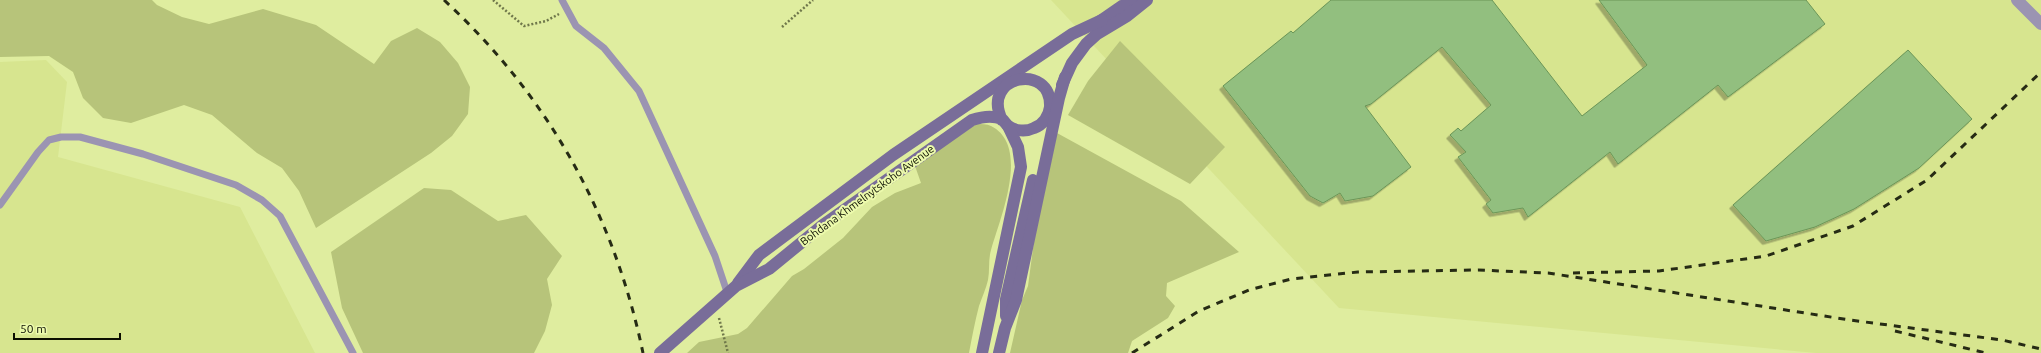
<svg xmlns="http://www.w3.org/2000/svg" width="2041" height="353" font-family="Ubuntu,sans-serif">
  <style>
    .built { fill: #d7e58f }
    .green { fill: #b7c47a }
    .building { fill: #92bf7f; stroke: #6b9658; filter: url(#shadow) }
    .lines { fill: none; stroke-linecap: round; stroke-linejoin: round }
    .path { stroke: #70784b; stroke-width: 2.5; stroke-dasharray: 2 2; stroke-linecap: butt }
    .lane { stroke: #9b94b2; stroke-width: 7 }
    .street { stroke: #9b94b2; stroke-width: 12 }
    .secondary { stroke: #796d99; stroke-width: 12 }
    .rail { stroke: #262b14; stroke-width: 3; stroke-dasharray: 7 7; stroke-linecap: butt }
    .labels { text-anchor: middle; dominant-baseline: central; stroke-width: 4; stroke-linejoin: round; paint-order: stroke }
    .street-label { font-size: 11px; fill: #0c0f00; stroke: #ecfaac }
  </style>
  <defs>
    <filter id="shadow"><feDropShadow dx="-3.5" dy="3.5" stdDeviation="0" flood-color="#0004"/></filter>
  </defs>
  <rect width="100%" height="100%" fill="#dfed9f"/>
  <!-- built -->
  <g class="built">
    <polygon points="1051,0 2041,0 2041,353 1816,353 1339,308"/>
    <polygon points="46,60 67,82 58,157 240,207 315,353 0,353 0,62"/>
  </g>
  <!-- green -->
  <g class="green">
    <polygon points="0,0 152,0 157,5 182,17 209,24 263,9 316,25 374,64 391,41 417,28 440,42 458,63 470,87 468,114 452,136 431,153 316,228 299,191 282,168 257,153 212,115 184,105 131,123 103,118 83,98 73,72 49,56 0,57"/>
    <polygon points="1120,41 1225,147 1190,184 1068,115 1088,81"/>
    <path d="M976,124C981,124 987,124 991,126C1031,146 1000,218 991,250C988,260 990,270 988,280C986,289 982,297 979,306C975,321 972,337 969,353H687L699,342L738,334L747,328L792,276L804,269L843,238L872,207L895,193L921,183L915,166Z"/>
    <polygon points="1057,133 1181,201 1239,252 1167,283 1166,296 1175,306 1168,318 1132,341 1128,353 1010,353 1022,300 1028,286 1034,241"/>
    <polygon points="424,188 451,190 498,221 526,215 562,256 547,279 552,305 545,331 534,353 363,353 342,308 331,252"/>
  </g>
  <!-- building -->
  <g class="building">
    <polygon points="1331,0 1492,0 1582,116 1647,65 1599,0 1806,0 1825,24 1728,97 1718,85 1618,164 1610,152 1528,217 1523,208 1493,213 1486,204 1491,200 1458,157 1466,152 1450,135 1458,128 1461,131 1491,105 1442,47 1371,104 1365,106 1411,167 1373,196 1345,201 1340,193 1323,203 1310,196 1223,86 1291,31 1293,33"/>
    <polygon points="1908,50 1972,119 1919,168 1854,209 1815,227 1766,241 1733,205"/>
  </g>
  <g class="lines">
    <!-- path -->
    <g class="path">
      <polyline points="493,0 524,26 546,21 559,14"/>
      <polyline points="782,27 813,0"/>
      <polyline points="719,318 728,353"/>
    </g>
    <!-- lane -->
    <g class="lane">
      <polyline points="562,0 576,26 604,48 639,91 715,256 727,292"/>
      <polyline points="0,205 38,152 49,140 61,137 80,137 143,154 236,185 262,200 280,216 353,353"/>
    </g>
    <!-- street -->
    <polyline class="street" points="2017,0 2041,24"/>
    <!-- secondary -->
    <g class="secondary">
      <polyline points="1096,24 1122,6 1139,0"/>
      <polyline points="1062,85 1072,63 1086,44 1097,34 1127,16 1147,0"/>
      <polyline points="738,283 759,255 893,155 1072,34 1102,20"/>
      <polyline points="1006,316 1006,299 1033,180"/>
      <path d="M660,353L736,286L769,269L823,225L972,120C981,117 992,115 1002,119C1004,121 1006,124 1008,126C1015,131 1026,132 1034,128C1043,125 1049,116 1050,107C1052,62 980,75 1002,120"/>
      <polyline points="982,353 1021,167 1018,147 1008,126"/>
      <polyline points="999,353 1005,328 1016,300 1059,98 1065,77"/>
    </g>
    <!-- rail -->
    <g class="rail">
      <path d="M444,0C548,96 614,214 643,353"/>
      <polyline points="1573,273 1659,271 1766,256 1853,226 1927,180 2041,72"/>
      <polyline points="1895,331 1986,353"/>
      <polyline points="1132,353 1199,311 1249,290 1291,279 1358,272 1478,270 1548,273 1850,320 2002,340 2041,349"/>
    </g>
  </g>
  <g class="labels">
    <!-- street labels -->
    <g class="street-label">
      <text transform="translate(867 195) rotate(-36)">Bohdana Khmelnytskoho Avenue</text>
    </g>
  </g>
  <!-- scale -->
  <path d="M14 333v6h106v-6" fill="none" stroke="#0c0f00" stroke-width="2"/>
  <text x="20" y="333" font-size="12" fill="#0c0f00" stroke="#ecfaac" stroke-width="3" paint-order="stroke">50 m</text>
</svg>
